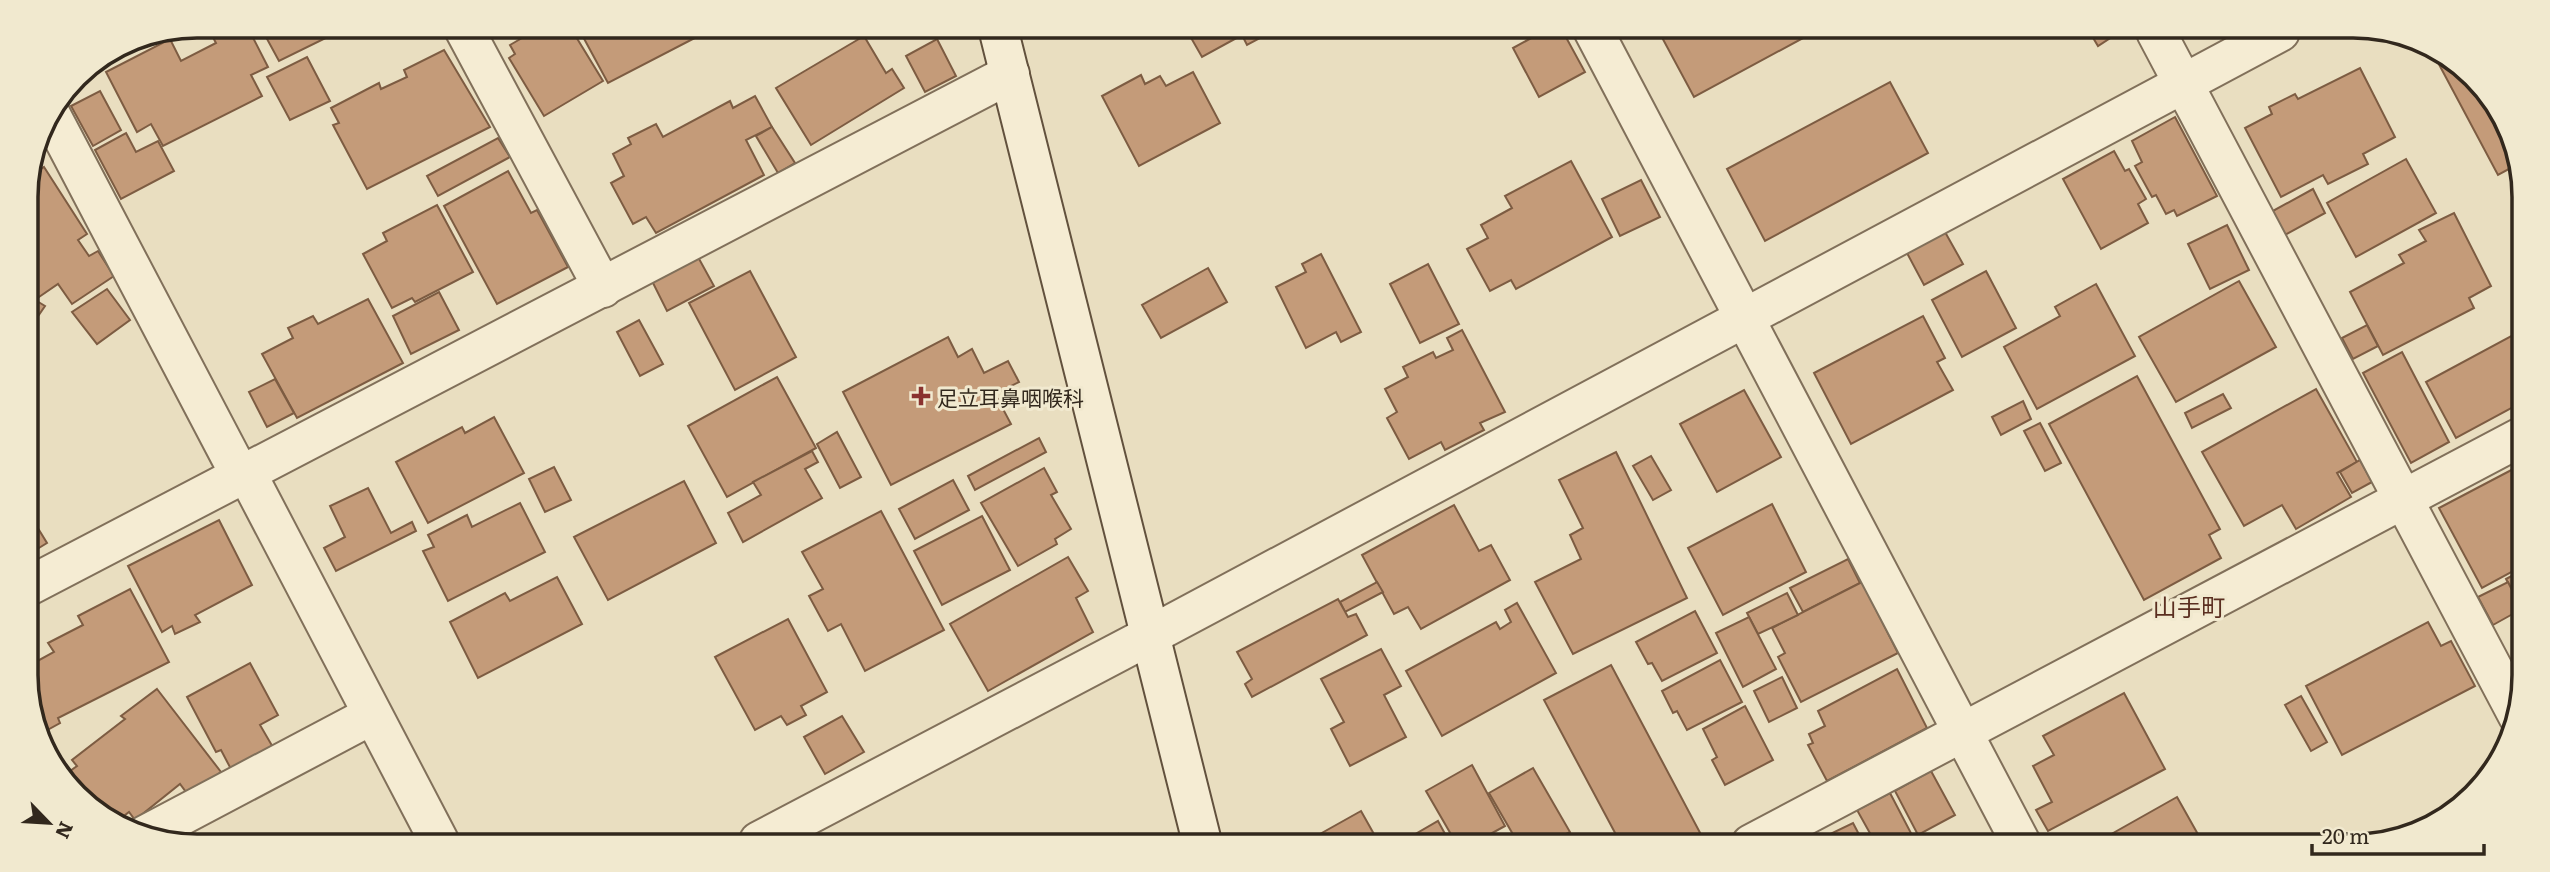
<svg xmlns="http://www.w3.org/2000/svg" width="2550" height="872" font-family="Literata,'Noto Sans JP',serif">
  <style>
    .building { fill: #c49b79; stroke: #7d5c42; stroke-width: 2 }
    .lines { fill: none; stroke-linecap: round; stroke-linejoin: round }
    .street-casing { stroke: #81705a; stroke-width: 42 }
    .secondary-casing { stroke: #62513d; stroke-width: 42 }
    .street { stroke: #f5ecd3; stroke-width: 38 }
    .secondary { stroke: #f5ecd3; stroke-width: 38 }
    .poi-dot { fill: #8a322f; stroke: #f1e9cf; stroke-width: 2.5 }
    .labels { text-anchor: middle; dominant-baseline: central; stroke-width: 6; stroke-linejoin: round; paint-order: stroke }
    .poi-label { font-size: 21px; fill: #32281d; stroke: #f1e9cf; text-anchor: start }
    .quarter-label { font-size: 24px; fill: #5a2e20; stroke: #f1e9cf }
    .rim { fill: none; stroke: #32281d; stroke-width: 3.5 }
  </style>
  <rect width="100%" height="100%" fill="#e9dec0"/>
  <!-- building -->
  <g class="building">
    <polygon points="207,26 247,26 268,67 251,75 262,96 163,146 151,124 137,132 106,72 170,39 181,61 216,43"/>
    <polygon points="260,26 348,27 279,61"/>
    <polygon points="541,27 570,27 603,81 544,116 509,58 515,54 510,45"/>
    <polygon points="585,27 714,28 608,83 581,33 586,30"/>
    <polygon points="1186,29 1272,29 1273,31 1247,45 1242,35 1202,57"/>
    <polygon points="1546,30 1562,30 1585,72 1539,97 1513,48"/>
    <polygon points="1658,30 1816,31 1694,97"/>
    <polygon points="2089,31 2121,31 2098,46"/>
    <polygon points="864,36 886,73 892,69 904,88 811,145 776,88"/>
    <polygon points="937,39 956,76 925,92 906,56"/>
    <polygon points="444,50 490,127 367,189 333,125 339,123 331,108 379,83 381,89 407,77 404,70"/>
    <polygon points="2434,55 2481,84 2520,163 2498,175"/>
    <polygon points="307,57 330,101 290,120 267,77"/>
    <polygon points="2360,68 2395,137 2363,154 2368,164 2328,184 2323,175 2281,197 2245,128 2272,114 2269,107 2295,94 2298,99"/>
    <polygon points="1193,72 1220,123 1139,166 1102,96 1141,75 1145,84 1160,76 1166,86"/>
    <polygon points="1890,82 1928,153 1765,241 1727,169"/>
    <polygon points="100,91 121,130 93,146 71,106"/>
    <polygon points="755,96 772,127 746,140 764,175 656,233 646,217 633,224 611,183 624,176 613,154 631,144 628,138 656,124 663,137 730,101 733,108"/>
    <polygon points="2175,117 2217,196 2177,216 2174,210 2166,214 2156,195 2152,197 2135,166 2142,162 2132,141"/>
    <polygon points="772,127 795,163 778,173 756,136"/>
    <polygon points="126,133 136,152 158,141 174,171 121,199 95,150"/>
    <polygon points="498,138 510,157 438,196 427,176"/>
    <polygon points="2114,151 2125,171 2129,169 2146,199 2138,204 2148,223 2101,249 2063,179"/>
    <polygon points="2406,159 2436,213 2356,257 2327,203"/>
    <polygon points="1571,161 1612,237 1516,289 1511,280 1490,291 1467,249 1488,238 1481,225 1512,208 1505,196"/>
    <polygon points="44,167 87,234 78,240 89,256 98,251 114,276 72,304 58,284 39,297 27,283 27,187 29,177"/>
    <polygon points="508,171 531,213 537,210 568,267 497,304 444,206"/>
    <polygon points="1641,180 1660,217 1620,236 1602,199"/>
    <polygon points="2313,189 2325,213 2283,236 2271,212"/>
    <polygon points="437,205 473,272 415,302 412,298 392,308 363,254 387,241 383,233"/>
    <polygon points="2454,213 2491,286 2469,298 2474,308 2383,355 2350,292 2404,263 2399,255 2426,241 2419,230"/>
    <polygon points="2227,225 2249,270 2210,289 2188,244"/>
    <polygon points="1945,232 1963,264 1924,285 1907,253"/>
    <polygon points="1321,254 1361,332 1341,342 1336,332 1306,348 1276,287 1306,272 1302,264"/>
    <polygon points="698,257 714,286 667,311 652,281"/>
    <polygon points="1428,264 1459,324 1420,343 1390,284"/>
    <polygon points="1208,268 1227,302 1161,338 1142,305"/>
    <polygon points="750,271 796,357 735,390 689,303"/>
    <polygon points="1986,271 2016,328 1962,357 1932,300"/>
    <polygon points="2239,281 2276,347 2176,402 2139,337"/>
    <polygon points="2096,284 2135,356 2037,409 2004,347 2060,316 2055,307"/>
    <polygon points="107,289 130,320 97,344 72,312"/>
    <polygon points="439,292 459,330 411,354 393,316"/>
    <polygon points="27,295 45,306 32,325 27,322"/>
    <polygon points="368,299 403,363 297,418 262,354 293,338 288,328 313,316 318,324"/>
    <polygon points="1923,316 1945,358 1937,362 1953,390 1851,444 1814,373"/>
    <polygon points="639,320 663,364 640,376 617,332"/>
    <polygon points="2367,325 2378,346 2353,359 2342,338"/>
    <polygon points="1462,330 1505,412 1480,423 1484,430 1445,450 1441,442 1409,459 1387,418 1397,412 1385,389 1408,377 1403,367 1433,352 1436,358 1453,350 1447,338"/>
    <polygon points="2515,334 2520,342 2519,404 2456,438 2426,382"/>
    <polygon points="948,337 958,357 972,349 984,373 1008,361 1019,382 995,394 1011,424 891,485 843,392"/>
    <polygon points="2402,352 2449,442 2411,463 2363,373"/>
    <polygon points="2137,376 2220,529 2209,535 2221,558 2144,600 2049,424"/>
    <polygon points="777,377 816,448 727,497 688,426"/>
    <polygon points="275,379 294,413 267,427 249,392"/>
    <polygon points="2316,389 2357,462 2337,473 2351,497 2296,529 2282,505 2244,526 2202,452"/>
    <polygon points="1744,390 1781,457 1717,492 1680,424"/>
    <polygon points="2223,394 2231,408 2192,428 2185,413"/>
    <polygon points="2023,401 2031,419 2001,435 1992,417"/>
    <polygon points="494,417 524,473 428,523 396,462 462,427 465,433"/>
    <polygon points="2040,423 2061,463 2045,471 2024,431"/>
    <polygon points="837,432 861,477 840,488 817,444"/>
    <polygon points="1039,438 1046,452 975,490 968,476"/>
    <polygon points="812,451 818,462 805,469 822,498 743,542 728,513 761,495 753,482"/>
    <polygon points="1616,452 1687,598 1573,654 1535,582 1581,559 1570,535 1583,528 1559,480"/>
    <polygon points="1651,456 1671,490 1653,500 1633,466"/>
    <polygon points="2360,460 2372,482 2352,493 2340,472"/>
    <polygon points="2519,466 2519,532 2514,535 2519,544 2519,568 2482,588 2439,508"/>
    <polygon points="554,467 571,500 545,512 529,479"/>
    <polygon points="1044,468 1057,492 1051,495 1071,529 1055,539 1057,544 1018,566 981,503"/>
    <polygon points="953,480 969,510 915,539 899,509"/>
    <polygon points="684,481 716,543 608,600 574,537"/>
    <polygon points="368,488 391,533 412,522 416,531 336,571 324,548 345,537 330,506"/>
    <polygon points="520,503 545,552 448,601 423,551 434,547 428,535 467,515 472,527"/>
    <polygon points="1772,504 1806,572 1723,615 1688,548"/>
    <polygon points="1454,505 1479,551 1491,545 1510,580 1421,629 1408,607 1394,614 1362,555"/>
    <polygon points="881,511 944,630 865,671 841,624 828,631 809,596 823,589 802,552"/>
    <polygon points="28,512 47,543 29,554"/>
    <polygon points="982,516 1010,570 942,605 914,551"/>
    <polygon points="219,520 252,585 195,615 200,622 175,634 172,626 162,632 128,566"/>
    <polygon points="1068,557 1088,591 1076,598 1093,632 988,691 950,624"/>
    <polygon points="1848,559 1860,583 1803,612 1790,588"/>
    <polygon points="2519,572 2518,602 2506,579"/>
    <polygon points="557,577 582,624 478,678 450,622 505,593 510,601"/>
    <polygon points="1377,582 1383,592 1345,612 1340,602"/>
    <polygon points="1862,582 1898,653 1801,702 1778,657 1785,653 1772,628"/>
    <polygon points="2508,582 2518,602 2518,611 2493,625 2478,597"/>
    <polygon points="130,589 169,662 58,718 60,723 42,733 29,708 29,673 35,669 32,664 54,652 48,643 83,625 78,616"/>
    <polygon points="1787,593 1798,615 1758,634 1747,613"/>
    <polygon points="1338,599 1348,617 1356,614 1367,635 1252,697 1245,684 1252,679 1237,652"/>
    <polygon points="1517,603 1556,673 1442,736 1406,671 1496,622 1500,629 1511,622 1505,610"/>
    <polygon points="1695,611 1717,653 1662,681 1652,663 1648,664 1636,642"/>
    <polygon points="1749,617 1776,669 1743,687 1716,633"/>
    <polygon points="788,619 827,692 801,706 806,715 787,725 781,716 755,730 715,657"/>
    <polygon points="2428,622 2441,646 2451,641 2475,686 2342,755 2306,686"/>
    <polygon points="1381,649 1401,686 1384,695 1406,737 1350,766 1331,729 1344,722 1321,679"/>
    <polygon points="1720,660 1742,702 1687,730 1677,711 1673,713 1662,691"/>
    <polygon points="250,663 278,715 260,725 274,749 232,771 221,750 216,752 187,697"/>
    <polygon points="1611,665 1706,844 1621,844 1544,700"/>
    <polygon points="1897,669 1927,728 1827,781 1808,745 1813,743 1809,734 1825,726 1818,711"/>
    <polygon points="1782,677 1797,708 1769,722 1754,691"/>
    <polygon points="157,689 221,772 189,796 180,784 135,820 129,812 120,819 69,788 63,776 77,766 72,760 125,719 121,716"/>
    <polygon points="2124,693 2165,769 2048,831 2036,810 2052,802 2033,766 2054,755 2043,736"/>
    <polygon points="2301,696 2327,742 2311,751 2285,705"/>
    <polygon points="1745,706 1773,760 1725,785 1712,760 1717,757 1703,729"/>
    <polygon points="842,716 864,752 825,774 804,737"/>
    <polygon points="1472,765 1505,826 1474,843 1456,843 1426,791"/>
    <polygon points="1533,768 1570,832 1549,843 1518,843 1489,793"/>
    <polygon points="1931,771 1955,815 1918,835 1895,791"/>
    <polygon points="1890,793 1913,837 1899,844 1876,844 1857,810"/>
    <polygon points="2177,797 2204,845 2092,845"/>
    <polygon points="1361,811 1379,843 1304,843"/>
    <polygon points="1438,821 1450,843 1400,843"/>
    <polygon points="1853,823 1864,844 1827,844 1824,837"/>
    <polygon points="1118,834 1122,842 1102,842"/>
    <polygon points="2369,834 2373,842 2363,845 2346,845"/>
  </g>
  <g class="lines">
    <!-- street casing -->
    <g class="street-casing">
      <g id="street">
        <polyline points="463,27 603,288"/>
        <polyline points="1593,30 2022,845"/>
        <polyline points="2156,32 2518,716"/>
        <polyline points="51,115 240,475"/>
        <polyline points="246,472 439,841"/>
        <polyline points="29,586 1010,74"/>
        <polyline points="145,835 372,715"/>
        <polyline points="759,841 1151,635 2280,32"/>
        <polyline points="1751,844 2519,438"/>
      </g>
    </g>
    <!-- secondary casing -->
    <g class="secondary-casing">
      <polyline id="secondary" points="998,28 1202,842"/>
    </g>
    <!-- street -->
    <use href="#street" class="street"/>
    <!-- secondary -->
    <use href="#secondary" class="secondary"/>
  </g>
  <!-- markers -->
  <path class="poi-dot" d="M917.5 385.5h7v7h7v7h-7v7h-7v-7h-7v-7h7z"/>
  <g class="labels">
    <!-- poi labels -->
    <g class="poi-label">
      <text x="937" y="396">足立耳鼻咽喉科</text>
    </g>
    <!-- quarter labels -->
    <g class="quarter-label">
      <text x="2189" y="605">山手町</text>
    </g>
  </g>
  <!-- crop -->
  <path d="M0 0H2550V872H0ZM197 38H2353A159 159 0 0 1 2512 197V675A159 159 0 0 1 2353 834H197A159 159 0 0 1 38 675V197A159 159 0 0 1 197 38Z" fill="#f1e9cf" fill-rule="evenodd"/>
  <path class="rim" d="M197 38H2353A159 159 0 0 1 2512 197V675A159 159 0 0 1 2353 834H197A159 159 0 0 1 38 675V197A159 159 0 0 1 197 38Z"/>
  <!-- north arrow -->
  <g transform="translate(49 823) rotate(115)" stroke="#f1e9cf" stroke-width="5" paint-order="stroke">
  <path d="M0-5L12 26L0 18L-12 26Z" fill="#32281d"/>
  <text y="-10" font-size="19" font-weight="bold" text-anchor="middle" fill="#32281d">N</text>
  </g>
  <!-- scale -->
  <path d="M2312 844v10h172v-10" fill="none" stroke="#32281d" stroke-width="3.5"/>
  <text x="2322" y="844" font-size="21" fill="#32281d" stroke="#f1e9cf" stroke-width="5" paint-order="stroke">20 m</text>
</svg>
